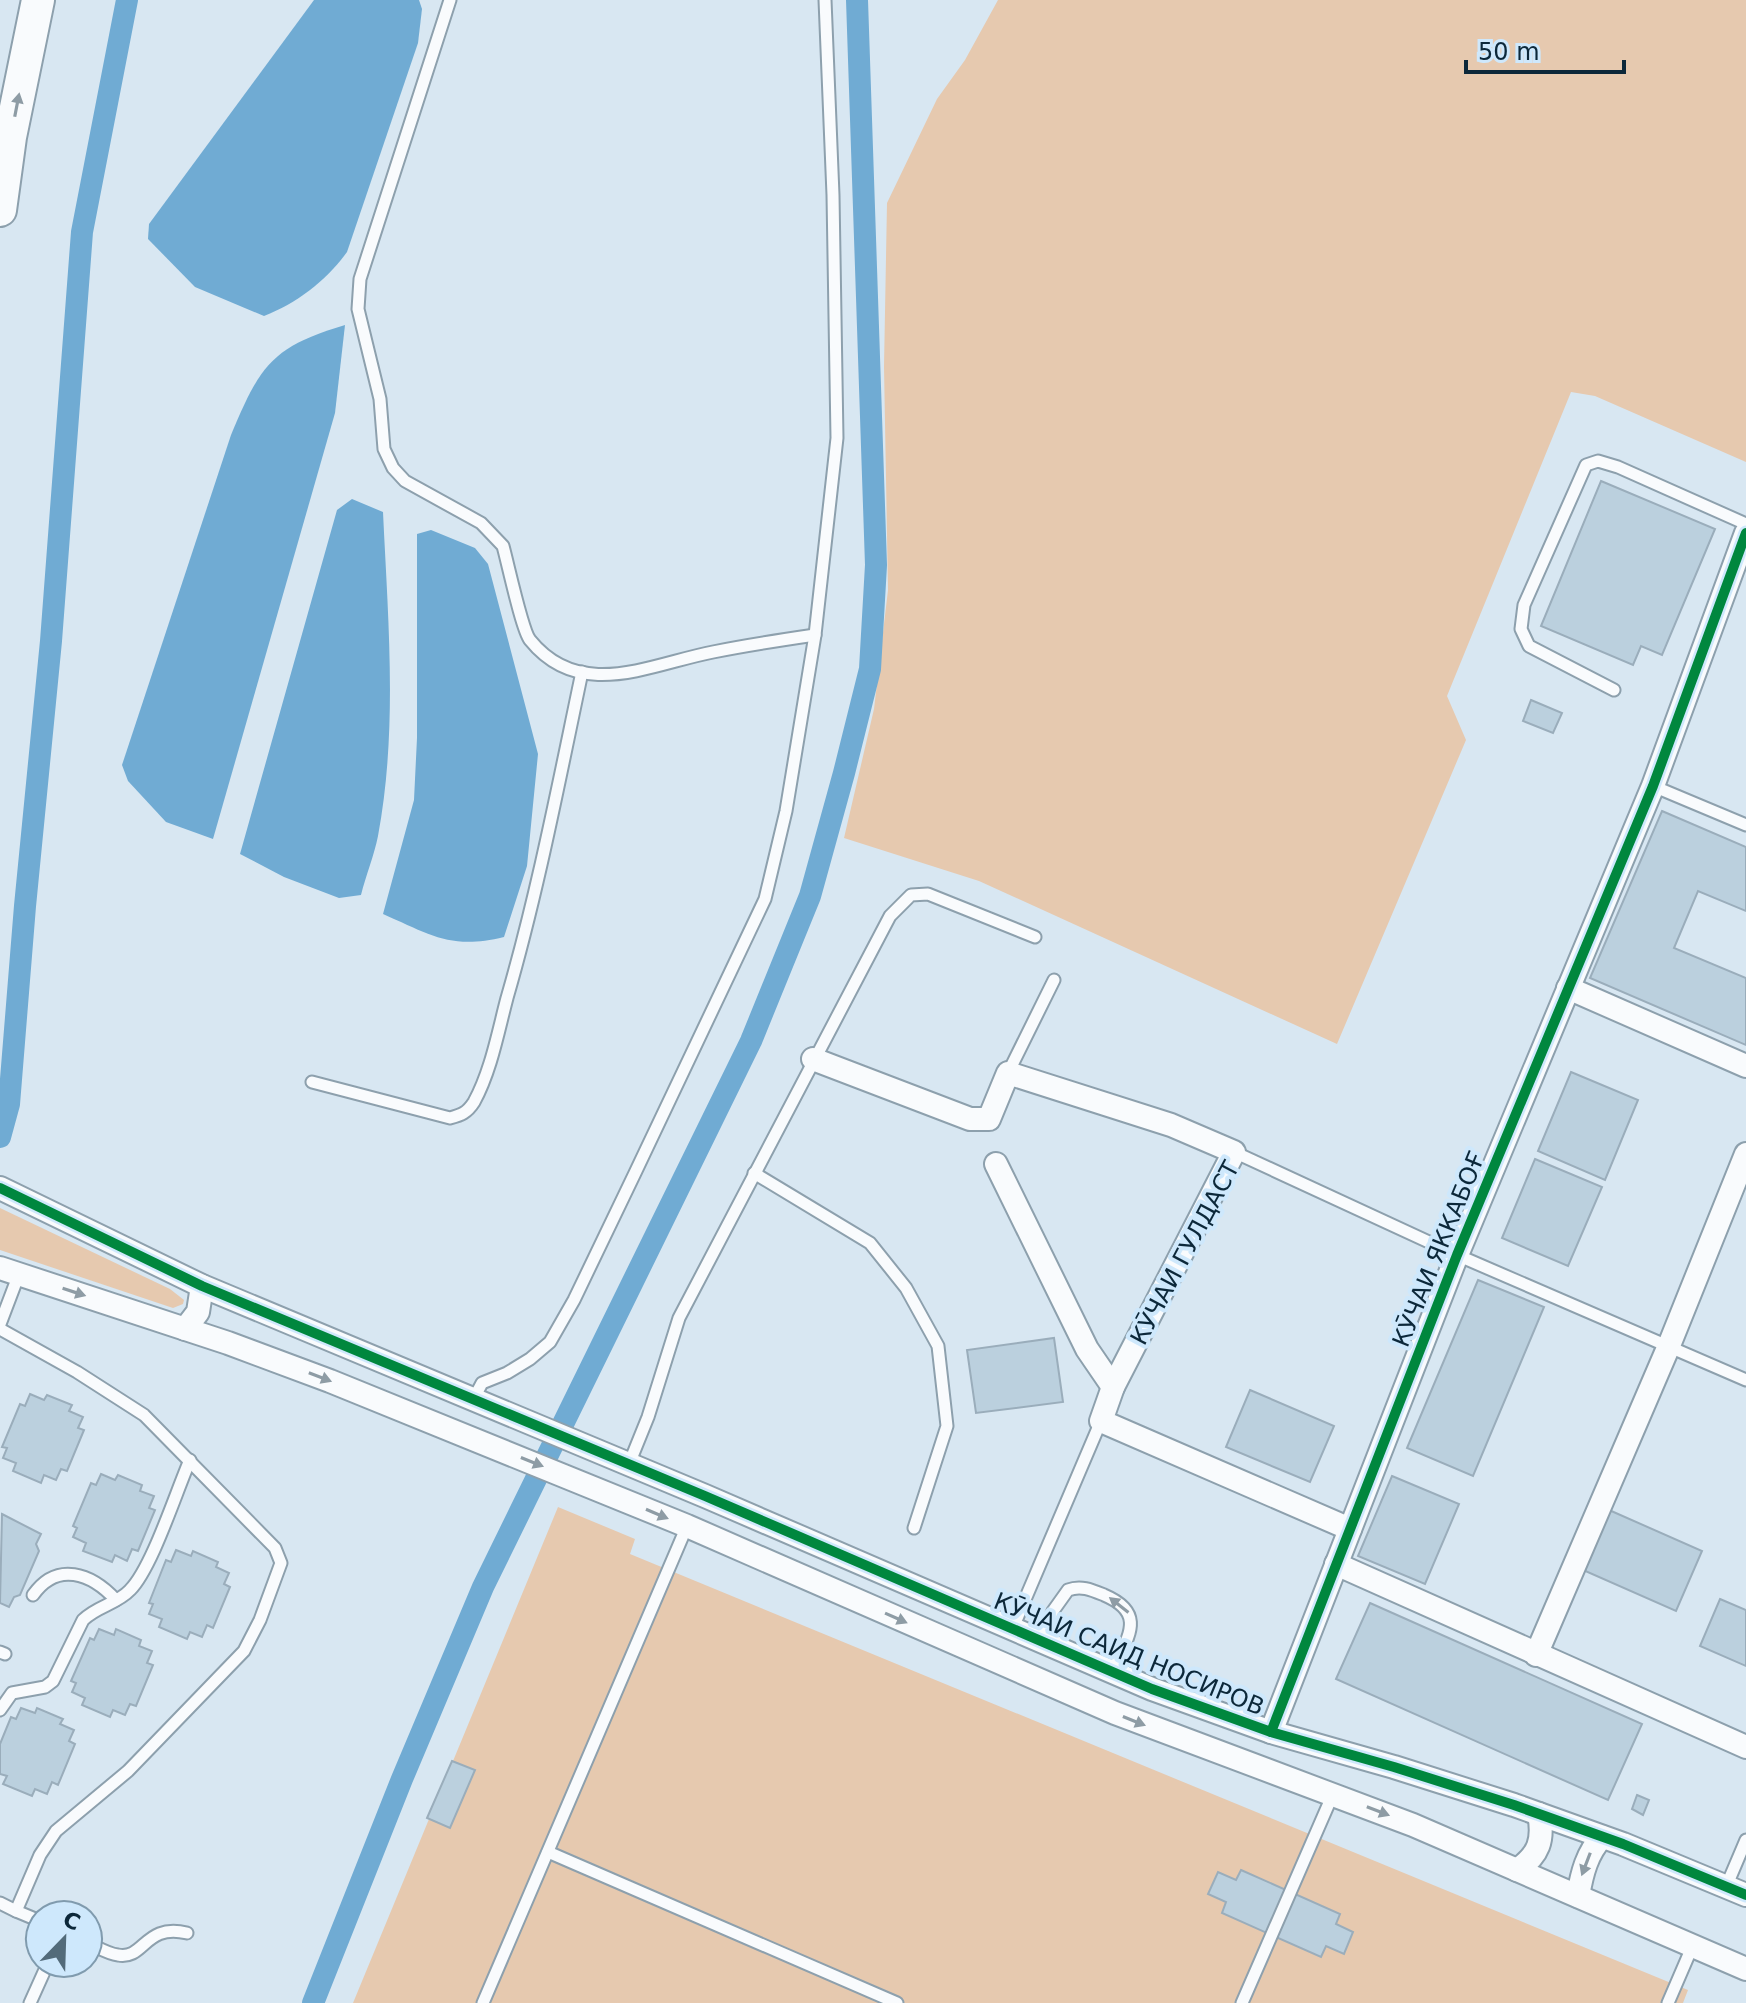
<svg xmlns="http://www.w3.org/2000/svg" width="1746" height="2003" font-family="'DejaVu Sans',sans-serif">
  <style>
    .green { fill: #e6c9af }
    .water { fill: #70abd3 }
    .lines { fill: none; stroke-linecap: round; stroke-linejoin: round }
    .canal { stroke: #70abd3; stroke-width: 22 }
    .building { fill: #bbd0de; stroke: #9aadbb; stroke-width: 2 }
    .service-casing { stroke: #8da0ad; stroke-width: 15 }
    .minor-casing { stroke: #8da0ad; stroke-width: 26 }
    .secondary-casing { stroke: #8da0ad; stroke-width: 36 }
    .service { stroke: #f9fbfd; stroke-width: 11 }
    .minor { stroke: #f9fbfd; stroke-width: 22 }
    .secondary { stroke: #f9fbfd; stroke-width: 32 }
    .cycleway-casing { stroke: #cee8fc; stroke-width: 15 }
    .cycleway { stroke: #00873e; stroke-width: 10 }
    .oneway { fill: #8e9ca5 }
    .labels { text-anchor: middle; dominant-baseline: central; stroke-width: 8; stroke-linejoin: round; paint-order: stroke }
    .street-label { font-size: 24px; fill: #0c283a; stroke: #cee8fc }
  </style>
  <rect width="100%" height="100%" fill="#d8e7f2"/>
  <!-- green -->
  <g class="green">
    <polygon points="998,0 1746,0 1746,462 1595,396 1571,392 1447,696 1466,740 1337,1044 979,881 844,838 874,709 888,590 884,367 887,203 937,99 965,60"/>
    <polygon points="0,1208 170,1289 184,1300 183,1304 173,1308 0,1250"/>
    <polygon points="558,1507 635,1539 630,1554 1688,1990 1683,2003 353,2003"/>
  </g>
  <!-- water -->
  <g class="water">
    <path d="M314,0H419L422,9L418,43L347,252C326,281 297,303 264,316L195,287L148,239L149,224Z"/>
    <path d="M345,325L335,413L213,839L166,822L128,781L122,765L231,435C260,366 271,347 345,325Z"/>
    <path d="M352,499L383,512C388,620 398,729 378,836C374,856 366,875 361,895L339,898L284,877L240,854L337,510Z"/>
    <path d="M431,530L475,548L488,564L538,754L527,866L504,937C451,950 431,935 383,914L414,800L417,738V534Z"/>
  </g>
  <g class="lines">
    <!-- canal -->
    <g class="canal">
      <polyline points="0,1137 9,1104 25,906 51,641 82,232 127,0"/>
      <polyline points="313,2003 402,1779 483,1587 751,1041 810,896 844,773 870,669 876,565 857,0"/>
    </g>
  </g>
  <!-- building -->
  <g class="building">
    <polygon points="1601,481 1715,529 1662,655 1641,646 1633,665 1541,626"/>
    <polygon points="1531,700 1562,713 1553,733 1523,721"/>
    <polygon points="1662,811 1746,847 1746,911 1698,891 1674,948 1746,978 1746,1045 1590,978"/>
    <polygon points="1571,1072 1638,1100 1605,1180 1538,1151"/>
    <polygon points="1535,1159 1602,1187 1568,1266 1502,1238"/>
    <polygon points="1478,1280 1544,1307 1473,1476 1407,1448"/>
    <polygon points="1054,1338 1063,1402 976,1413 967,1350"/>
    <polygon points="1250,1390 1334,1426 1310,1482 1226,1447"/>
    <polygon points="30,1394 44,1400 47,1395 72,1405 69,1411 83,1417 78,1428 84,1430 67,1471 61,1469 56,1480 44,1475 41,1483 13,1471 16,1463 3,1458 7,1448 2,1447 20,1404 25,1406"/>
    <polygon points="101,1474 115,1480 118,1475 142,1485 140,1491 154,1496 149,1508 155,1510 138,1551 132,1549 127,1561 115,1555 112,1562 83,1551 86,1543 73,1537 77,1528 73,1526 91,1483 96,1485"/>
    <polygon points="1392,1476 1459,1504 1425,1584 1358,1556"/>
    <polygon points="1609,1510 1702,1551 1676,1611 1583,1570"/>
    <polygon points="2,1514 41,1534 36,1544 39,1551 20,1595 14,1597 9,1607 0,1603"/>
    <polygon points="176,1550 191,1556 193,1551 218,1562 216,1567 229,1573 224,1584 230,1587 213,1628 207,1625 202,1637 190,1632 187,1639 159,1627 162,1619 149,1614 153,1604 149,1603 166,1560 171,1562"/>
    <polygon points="1720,1599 1746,1610 1746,1666 1700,1646"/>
    <polygon points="1370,1603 1642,1724 1608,1800 1336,1679"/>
    <polygon points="99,1629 114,1635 116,1629 141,1640 139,1646 152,1651 147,1663 153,1665 136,1706 130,1704 125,1715 113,1710 110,1717 82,1705 85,1698 72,1692 76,1683 71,1681 90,1638 94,1640"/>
    <polygon points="21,1708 35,1713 37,1708 63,1719 60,1724 74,1730 69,1741 75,1744 58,1785 52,1782 47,1794 35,1789 32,1796 3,1784 7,1776 0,1774 0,1744 11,1717 16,1719"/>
    <polygon points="452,1761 475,1770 450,1828 427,1818"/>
    <polygon points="1637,1795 1649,1800 1643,1815 1632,1809"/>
    <polygon points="1241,1870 1340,1914 1336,1924 1353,1932 1344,1954 1326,1946 1321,1957 1222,1913 1226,1902 1208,1894 1218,1872 1236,1880"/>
  </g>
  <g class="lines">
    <!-- service casing -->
    <g class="service-casing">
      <g id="service">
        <path d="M450,0L360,279L358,309L380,399L384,449L393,468L405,481L481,523L503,546C508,564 522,630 530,640C580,702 651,664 713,652C747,645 781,640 815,635"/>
        <polyline points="1614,690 1529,646 1521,629 1524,605 1586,465 1598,461 1618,467 1746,524"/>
        <polyline points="1653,786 1746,825"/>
        <polyline points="1008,1073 1054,980"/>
        <path d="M312,1082L450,1118C461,1115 467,1113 474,1102C491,1071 498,1032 507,998C538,891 559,781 582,672"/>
        <polyline points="1234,1152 1457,1255 1746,1380"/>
        <polyline points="754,1173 870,1243 906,1288 938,1346 947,1426 914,1528"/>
        <polyline points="0,1324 19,1274"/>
        <polyline points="0,1329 77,1372 144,1415 275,1548 281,1563 260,1620 244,1651 128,1771 56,1831 40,1855 16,1911 40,1921"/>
        <polyline points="473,1400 482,1383 507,1373 530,1359 550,1342 574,1300 635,1173 765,899 786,811 815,635 837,438 833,195 825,0"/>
        <polyline points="629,1464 648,1417 679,1318 890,916 911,895 928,894 1035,937"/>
        <path d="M33,1595C57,1561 91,1573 116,1600"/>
        <polyline points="1012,1630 1101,1421"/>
        <path d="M1039,1642L1053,1611L1068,1590C1081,1585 1092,1590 1104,1595C1149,1614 1126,1639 1112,1672"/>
        <polyline points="0,1652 5,1654"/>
        <path d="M0,1710L12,1693L45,1687L53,1681L83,1620C97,1606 117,1604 130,1590C152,1568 176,1492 190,1460"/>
        <polyline points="548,1852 897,2003"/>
        <polyline points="1726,1887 1746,1840"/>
        <polyline points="0,1903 16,1911"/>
        <path d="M88,1943C97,1947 108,1954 118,1955C145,1960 144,1923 187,1933"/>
        <polyline points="30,2003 48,1963"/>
        <polyline points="483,2003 687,1526"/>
        <polyline points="1242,2003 1333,1794"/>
        <polyline points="1668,2003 1693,1945"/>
      </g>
    </g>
    <!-- minor casing -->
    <g class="minor-casing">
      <g id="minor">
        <polyline points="1568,988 1746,1066"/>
        <polyline points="813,1059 970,1119 989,1119 1008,1073 1171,1125 1234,1152 1113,1387 1101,1421 1350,1529"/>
        <polyline points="996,1164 1087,1349 1113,1387"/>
        <polyline points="0,1188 202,1286 705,1496 1152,1689 1271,1732 1394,1767 1514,1805 1623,1844 1746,1895"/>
        <polyline points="0,1268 228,1343 330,1381 687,1526 1115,1713 1413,1825 1746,1969"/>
        <polyline points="185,1329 198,1312 202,1286"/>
        <polyline points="1336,1564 1746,1747"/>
        <polyline points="1536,1655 1668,1348 1746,1154"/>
        <polyline points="1271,1732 1457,1255 1653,786 1746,533"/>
        <path d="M1517,1870C1539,1855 1544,1840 1539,1814"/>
        <path d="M1578,1896C1582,1873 1587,1853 1602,1837"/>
      </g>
    </g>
    <!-- secondary casing -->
    <g class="secondary-casing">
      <polyline id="secondary" points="0,210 10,137 38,0"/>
    </g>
    <!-- service -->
    <use href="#service" class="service"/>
    <!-- minor -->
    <use href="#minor" class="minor"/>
    <!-- secondary -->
    <use href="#secondary" class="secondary"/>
    <!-- cycleway casing -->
    <g class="cycleway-casing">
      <g id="cycleway">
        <polyline points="0,1188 202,1286 705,1496 1152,1689 1271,1732 1394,1767 1514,1805 1623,1844 1746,1895"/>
        <polyline points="1271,1732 1457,1255 1653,786 1746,533"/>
      </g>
    </g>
    <!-- cycleway -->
    <use href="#cycleway" class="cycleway"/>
  </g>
  <!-- one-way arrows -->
  <defs><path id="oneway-solid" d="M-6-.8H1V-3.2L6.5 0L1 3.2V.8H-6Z" transform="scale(2)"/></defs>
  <g class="oneway">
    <use href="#oneway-solid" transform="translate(17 105) rotate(-79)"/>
    <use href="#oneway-solid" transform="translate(74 1292) rotate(18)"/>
    <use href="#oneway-solid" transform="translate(320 1377) rotate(21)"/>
    <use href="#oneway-solid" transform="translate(532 1462) rotate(22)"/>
    <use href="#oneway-solid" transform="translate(657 1514) rotate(23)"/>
    <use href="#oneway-solid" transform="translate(1119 1605) rotate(-142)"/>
    <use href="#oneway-solid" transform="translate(896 1618) rotate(24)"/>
    <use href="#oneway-solid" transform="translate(1134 1721) rotate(22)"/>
    <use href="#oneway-solid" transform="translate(1378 1811) rotate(21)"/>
    <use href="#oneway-solid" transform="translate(1586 1864) rotate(111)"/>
  </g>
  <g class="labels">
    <!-- street labels -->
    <g class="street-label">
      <text transform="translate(1439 1249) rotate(-68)">КӮЧАИ ЯККАБОҒ</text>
      <text transform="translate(1185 1253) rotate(-62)">КӮЧАИ ГУЛДАСТ</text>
      <text transform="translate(1129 1654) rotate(22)">КӮЧАИ САИД НОСИРОВ</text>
    </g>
  </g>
  <!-- north arrow -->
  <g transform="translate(64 1939) rotate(23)"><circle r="38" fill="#cee8fc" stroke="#809bae" stroke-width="2"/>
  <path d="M0-6L14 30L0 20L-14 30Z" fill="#536b7a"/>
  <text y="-12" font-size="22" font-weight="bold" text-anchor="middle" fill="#0c283a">С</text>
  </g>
  <!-- scale -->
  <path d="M1466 60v12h158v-12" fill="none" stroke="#0c283a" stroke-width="4"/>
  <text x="1478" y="60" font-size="24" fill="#0c283a" stroke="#cee8fc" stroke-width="6" paint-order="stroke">50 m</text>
</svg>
